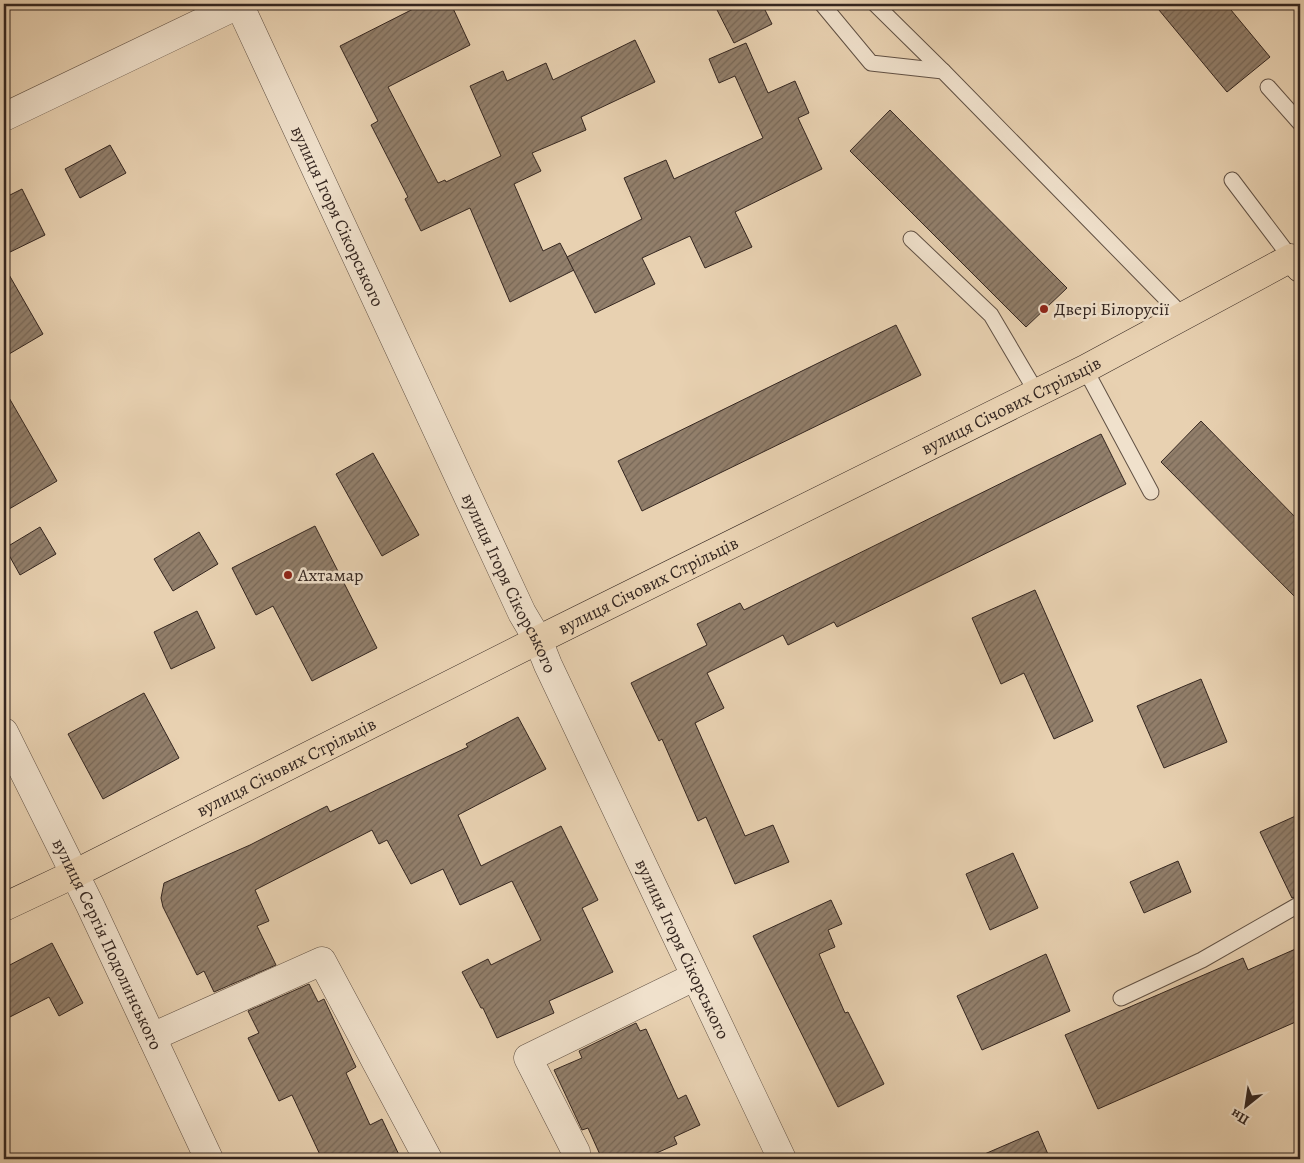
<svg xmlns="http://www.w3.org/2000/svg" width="1304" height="1163" font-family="Alegreya,serif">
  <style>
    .building { fill: url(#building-hatch); stroke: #342620 }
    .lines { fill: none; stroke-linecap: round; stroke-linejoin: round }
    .service-casing { stroke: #615144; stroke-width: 17 }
    .minor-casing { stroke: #615144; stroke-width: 29 }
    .primary-casing { stroke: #342620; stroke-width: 29 }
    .service { stroke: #f0e1cc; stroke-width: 15 }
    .minor { stroke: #f0e1cc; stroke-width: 28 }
    .primary { stroke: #e8d1b1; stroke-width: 28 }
    .poi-dot { fill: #8f2418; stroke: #f0e1cc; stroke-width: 2 }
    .labels { text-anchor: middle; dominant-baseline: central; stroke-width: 5; stroke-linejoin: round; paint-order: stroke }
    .street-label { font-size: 18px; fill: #342620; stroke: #f0e1cc }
    .poi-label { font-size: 18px; fill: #342620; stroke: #f0e1cc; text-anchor: start }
  </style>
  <defs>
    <pattern id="building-hatch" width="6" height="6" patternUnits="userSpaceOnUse" patternTransform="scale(1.25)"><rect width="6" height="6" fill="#927f6b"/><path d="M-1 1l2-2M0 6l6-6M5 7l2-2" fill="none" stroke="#786858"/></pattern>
  </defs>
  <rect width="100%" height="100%" fill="#e8d1b1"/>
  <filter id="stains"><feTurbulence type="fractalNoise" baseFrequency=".004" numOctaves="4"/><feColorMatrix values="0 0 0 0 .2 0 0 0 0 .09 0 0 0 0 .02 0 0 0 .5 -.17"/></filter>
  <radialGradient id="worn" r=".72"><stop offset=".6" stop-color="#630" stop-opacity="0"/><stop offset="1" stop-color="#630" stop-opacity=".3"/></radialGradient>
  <!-- building -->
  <g class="building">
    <polygon points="423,4 451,4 470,45 388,87 438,183 445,180 446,182 501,156 470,86 503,71 507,81 546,63 553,80 635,40 655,82 581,117 586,130 532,153 541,171 514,184 543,251 560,243 574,270 510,302 470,208 421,231 405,199 408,197 371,125 378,121 340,46"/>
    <polygon points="714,4 762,4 772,24 734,43"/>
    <polygon points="1154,4 1226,4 1270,57 1227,92"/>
    <polygon points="746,43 768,93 795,81 809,113 798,118 822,169 735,212 752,247 705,268 690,236 642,258 655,284 595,313 567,257 642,219 624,178 666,160 674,179 763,138 735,76 719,83 709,59"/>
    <polygon points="890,110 1067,288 1026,327 850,151"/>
    <polygon points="110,145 126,173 80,198 65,169"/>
    <polygon points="22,189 45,235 4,255 4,198"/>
    <polygon points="4,266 43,334 4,357"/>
    <polygon points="896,325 921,375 642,511 618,461"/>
    <polygon points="4,389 57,481 4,512"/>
    <polygon points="1201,421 1300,522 1300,602 1161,462"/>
    <polygon points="1101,434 1126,484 837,627 834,622 788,645 783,635 707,673 724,708 695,723 745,836 773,825 789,862 735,884 706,817 698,821 662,739 659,741 631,683 707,645 697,624 740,603 744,610"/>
    <polygon points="373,453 419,535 382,556 336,474"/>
    <polygon points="315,526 377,648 312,681 273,606 256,615 232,568"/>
    <polygon points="40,527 56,554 20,575 5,548"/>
    <polygon points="199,532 218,564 173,591 154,559"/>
    <polygon points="1035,590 1093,721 1054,739 1024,673 1001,684 972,618"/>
    <polygon points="197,611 215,648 171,669 154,632"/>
    <polygon points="1201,679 1227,742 1164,768 1137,706"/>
    <polygon points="144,693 179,758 103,799 68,734"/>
    <polygon points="518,717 546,769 458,815 481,866 561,826 598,900 582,908 613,972 549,1001 554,1013 497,1038 483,1008 481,1008 462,972 488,959 491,965 541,940 512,881 460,905 443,869 411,884 387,840 379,844 372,830 255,890 269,921 257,926 276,965 214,992 204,971 197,975 163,907 161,898 164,883 250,845 327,806 330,812 468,747 466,744"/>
    <polygon points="1300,814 1300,895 1292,898 1260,832"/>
    <polygon points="1013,853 1038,908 990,930 966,874"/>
    <polygon points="1178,861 1191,892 1144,913 1130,882"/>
    <polygon points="831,900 842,924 828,930 835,947 819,954 845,1013 848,1012 884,1084 838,1107 753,936"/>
    <polygon points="52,943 83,1003 59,1016 49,997 4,1020 4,968"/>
    <polygon points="1300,947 1300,1020 1098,1109 1065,1035 1243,958 1248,970"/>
    <polygon points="1046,954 1070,1011 982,1050 957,996"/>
    <polygon points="309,984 318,1002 324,999 356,1067 346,1073 370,1125 382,1119 401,1159 322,1159 292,1095 279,1101 248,1038 259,1033 248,1011"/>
    <polygon points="636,1023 640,1031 646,1029 678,1099 686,1095 700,1125 674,1137 677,1144 643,1159 602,1159 588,1128 582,1130 554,1070 582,1058 579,1051"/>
    <polygon points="1038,1131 1050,1159 973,1159"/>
  </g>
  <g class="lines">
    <!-- service casing -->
    <g class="service-casing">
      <g id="service">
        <polyline points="822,4 871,63 943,71 1183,316"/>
        <polyline points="875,4 943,71"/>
        <polyline points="1268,87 1300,123"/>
        <polyline points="1232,180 1291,258"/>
        <polyline points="911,239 991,315 1037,393"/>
        <polyline points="1085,369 1151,492"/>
        <polyline points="1121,998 1202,960 1300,904"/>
      </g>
    </g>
    <!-- minor casing -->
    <g class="minor-casing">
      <g id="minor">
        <path id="s1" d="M239,4L522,613L538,640L548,665L782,1159"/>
        <polyline points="4,117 240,4"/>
        <path id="s2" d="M4,732L90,905L209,1159"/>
        <polyline points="152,1037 322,961 428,1159"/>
        <polyline points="576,1152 528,1058 694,977"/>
      </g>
    </g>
    <!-- primary casing -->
    <g class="primary-casing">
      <g id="primary">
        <path id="s3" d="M4,907L74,874L538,640L1085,369L1291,258L1300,268"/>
      </g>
    </g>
    <!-- service -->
    <use href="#service" class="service"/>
    <!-- minor -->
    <use href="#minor" class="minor"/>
    <!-- primary -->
    <use href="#primary" class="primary"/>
  </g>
  <!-- markers -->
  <g class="poi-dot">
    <circle cx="1044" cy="309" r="5"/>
    <circle cx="288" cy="575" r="5"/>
  </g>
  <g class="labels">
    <!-- street labels -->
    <g class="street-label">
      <text stroke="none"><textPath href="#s1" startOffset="234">вулиця Ігоря Сікорського</textPath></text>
      <text stroke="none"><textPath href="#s3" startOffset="1125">вулиця Січових Стрільців</textPath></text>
      <text stroke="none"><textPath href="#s1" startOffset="639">вулиця Ігоря Сікорського</textPath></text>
      <text stroke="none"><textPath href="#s3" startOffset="720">вулиця Січових Стрільців</textPath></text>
      <text stroke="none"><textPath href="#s3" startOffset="315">вулиця Січових Стрільців</textPath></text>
      <text stroke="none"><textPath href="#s2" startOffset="236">вулиця Сергія Подолинського</textPath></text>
      <text stroke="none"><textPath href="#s1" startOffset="1044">вулиця Ігоря Сікорського</textPath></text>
    </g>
    <!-- poi labels -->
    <g class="poi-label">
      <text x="1054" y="309">Двері Білорусії</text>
      <text x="298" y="575">Ахтамар</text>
    </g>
  </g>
  <!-- margin -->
  <rect width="1304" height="1163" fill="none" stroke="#e8d1b1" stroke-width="20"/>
  <rect x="5" y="5" width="1294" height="1153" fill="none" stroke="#342620" stroke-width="2.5"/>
  <rect x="10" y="10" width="1284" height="1143" fill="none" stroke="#342620"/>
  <!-- north arrow -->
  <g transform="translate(1246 1106) rotate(210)" stroke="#f0e1cc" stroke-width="4" paint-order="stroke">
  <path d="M0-4L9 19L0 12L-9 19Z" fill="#342620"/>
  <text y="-8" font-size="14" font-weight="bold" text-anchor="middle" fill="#342620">Пн</text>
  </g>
  <rect width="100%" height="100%" filter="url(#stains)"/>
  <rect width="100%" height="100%" fill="url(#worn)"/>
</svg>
